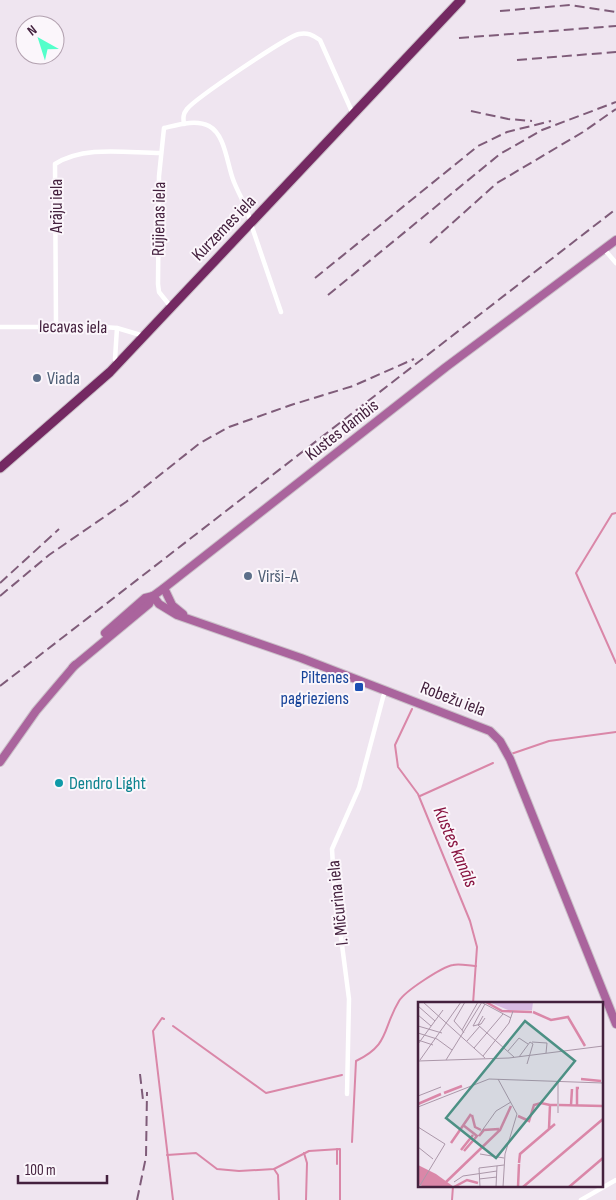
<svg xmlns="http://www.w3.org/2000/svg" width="616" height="1200" font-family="'Sofia Sans Condensed',sans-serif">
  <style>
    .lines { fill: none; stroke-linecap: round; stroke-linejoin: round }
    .stream { stroke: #da87a8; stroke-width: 2 }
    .primary-casing { stroke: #cbc1c9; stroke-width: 10 }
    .highway-casing { stroke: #cbc1c9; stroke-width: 11 }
    .street { stroke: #fff; stroke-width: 4.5 }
    .primary { stroke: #aa649d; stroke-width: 8 }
    .highway { stroke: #742962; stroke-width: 9 }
    .rail { stroke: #7f5c79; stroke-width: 2; stroke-dasharray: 10 5; stroke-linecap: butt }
    .service-dot { fill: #5c6f8a; stroke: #fbf6fb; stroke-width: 2 }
    .transit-dot { fill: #1a4fb4; stroke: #fbf6fb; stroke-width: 2 }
    .culture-dot { fill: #0f9aa8; stroke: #fbf6fb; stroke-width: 2 }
    .labels { text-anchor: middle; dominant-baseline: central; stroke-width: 4; stroke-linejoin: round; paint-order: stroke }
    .street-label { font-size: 18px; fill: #44213e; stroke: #fbf6fb }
    .service-label { font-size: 18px; fill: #4e5e75; stroke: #fbf6fb; text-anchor: start }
    .transit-label { font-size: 18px; fill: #164399; stroke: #fbf6fb; text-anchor: end }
    .culture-label { font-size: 18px; fill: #0d838f; stroke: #fbf6fb; text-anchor: start }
    .water-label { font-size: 19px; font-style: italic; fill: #881340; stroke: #fbf6fb }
    .inset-river { fill: none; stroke: #da87a8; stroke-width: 2.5 }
    .inset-road { fill: none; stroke: #ab97a9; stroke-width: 1 }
    .view { fill: #4c9084; fill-opacity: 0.15; stroke: #4c9084; stroke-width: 2.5 }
    .inset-edge { fill: none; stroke: #44213e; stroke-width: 2.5 }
  </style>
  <rect width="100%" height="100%" fill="#efe5f0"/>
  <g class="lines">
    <!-- stream -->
    <g class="stream">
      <polyline points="616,513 612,514 576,573 616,663"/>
      <polyline points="412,709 395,745 398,767 418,794 470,921 477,947 473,1004"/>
      <polyline points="511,754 549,741 616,732"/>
      <polyline points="420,796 493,763"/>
      <polyline points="164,1019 162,1018 153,1031 173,1200"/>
      <polyline points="173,1026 266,1093 342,1075"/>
      <path d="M352,1142L356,1061C390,1045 382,1029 399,1001C405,991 442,967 453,965C459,963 470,966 476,966"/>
      <polyline points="337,1149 337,1164"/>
      <polyline points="304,1153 307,1163 306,1200"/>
      <polyline points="167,1155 196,1153 217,1169 239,1171 274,1169 309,1151 340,1149 340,1200"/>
      <polyline points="274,1169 278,1175 279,1200"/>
      <polyline points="452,1200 453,1186"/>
    </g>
    <!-- primary casing -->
    <g class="primary-casing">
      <g id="primary">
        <polyline points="164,588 172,605 183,614"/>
        <polyline points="153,596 159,604 177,615 301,658 490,731 500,741 510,759 616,1024"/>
        <polyline points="105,633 145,598 153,596"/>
        <polyline points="73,667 149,604 153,596 164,588 446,367 616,240"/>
        <polyline points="0,762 36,711 75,665"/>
      </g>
    </g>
    <!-- highway casing -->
    <g class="highway-casing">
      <polyline id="highway" points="0,468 110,372 461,0"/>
    </g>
    <!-- street -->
    <g class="street">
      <path d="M184,124C183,118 183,114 187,109C196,98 286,37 299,34C307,32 313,35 320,40L353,114"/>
      <polyline points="604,249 616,263"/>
      <path d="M171,307L159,292L158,284L159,176L164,128C177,125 196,119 209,126C226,135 227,166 234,182C240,197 248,208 251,224L281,312"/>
      <path d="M56,326L55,164C85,145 127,153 161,153"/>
      <polyline points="0,327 103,327 117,328 144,336"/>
      <polyline points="117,364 115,359 117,328"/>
      <polyline points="347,1094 349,999 334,883 332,849 359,788 385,690"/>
      <polyline points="581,1200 616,1180"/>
    </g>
    <!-- primary -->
    <use href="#primary" class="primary"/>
    <!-- highway -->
    <use href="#highway" class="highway"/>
    <!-- rail -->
    <g class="rail">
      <polyline points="500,11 570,5 616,12"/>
      <polyline points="459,38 616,26"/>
      <polyline points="517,60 616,52"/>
      <polyline points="471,111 508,119 532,121"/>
      <polyline points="430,243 497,183 583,132 616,109"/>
      <polyline points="315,278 478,146 507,132 551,121"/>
      <polyline points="328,295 500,154 542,130 616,102"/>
      <polyline points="0,583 59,529"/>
      <polyline points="0,596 49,555 126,502 200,443 229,427 291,405 353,386 414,359"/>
      <polyline points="0,686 616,209"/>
      <polyline points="140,1074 143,1100"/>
      <polyline points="137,1200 146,1157 147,1092"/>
    </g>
  </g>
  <!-- markers -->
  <g class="service-dot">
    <circle cx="37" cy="378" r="5"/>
    <circle cx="248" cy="576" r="5"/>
  </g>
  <rect class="transit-dot" x="354" y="682" width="10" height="10" rx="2.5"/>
  <circle class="culture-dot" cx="59" cy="783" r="5"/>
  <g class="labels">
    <!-- street labels -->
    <g class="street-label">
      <text transform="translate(56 206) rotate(-90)">Arāju iela</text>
      <text transform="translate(159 219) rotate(-89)">Rūjienas iela</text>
      <text transform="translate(224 228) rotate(-46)">Kurzemes iela</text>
      <text transform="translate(73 327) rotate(1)">Iecavas iela</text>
      <text transform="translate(342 430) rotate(-38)">Kustes dambis</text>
      <text transform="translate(453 699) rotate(21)">Robežu iela</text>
      <text transform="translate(338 903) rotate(-96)">I. Mičurina iela</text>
    </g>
    <!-- service labels -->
    <g class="service-label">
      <text x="47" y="378">Viada</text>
      <text x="258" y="576">Virši-A</text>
    </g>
    <!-- transit labels -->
    <g class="transit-label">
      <text x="349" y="677">Piltenes<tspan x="349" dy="21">pagrieziens</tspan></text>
    </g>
    <!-- culture labels -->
    <g class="culture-label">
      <text x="69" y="783">Dendro Light</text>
    </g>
    <!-- water labels -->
    <g class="water-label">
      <text transform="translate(455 847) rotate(67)">Kustes kanāls</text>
    </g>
  </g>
  <!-- overview -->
  <g transform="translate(418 1002)">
    <rect width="185" height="185" fill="#efe5f0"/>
    <path d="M71,0H115L114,8H90Z" fill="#d8bbe3"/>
    <path d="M0,163L18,172L36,185H6L0,182Z" fill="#da87a8"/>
    <path class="inset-river" d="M68,0L84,9L114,10M115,10L133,18L150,15L167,44M163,77L183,79M26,91L44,84M0,102L23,92M141,103L185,104M153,103L154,87M159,103V86H161M54,113L57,125L63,128M100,114L111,119L116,103L123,101L132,103M45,123L59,134L46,149M131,127L132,103H139M61,134L66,128L81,127M33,141L53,112M43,148L55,133M101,161L102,152L137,122M28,180L82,128L93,104M36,185L49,178L60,181M100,185L101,162M105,185L185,117M151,185L185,156"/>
    <path class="inset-road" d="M5,0L67,56M63,0L93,16M0,4L17,19M0,13L13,24M65,14L60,23L96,55M67,16L63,22L55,24L67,2M0,24L24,31M44,28L36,19L47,0M0,31L19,37L34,48M46,31L44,28L60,0M0,38L15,43M49,39L62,24M114,40L129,41L128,51M0,42L25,8M56,46L85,12M90,49L101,36L110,42M65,54L91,21L95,9M101,55L112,40L115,42L109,62M2,58L43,0M28,58L64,0M0,59L91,56L185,44M80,77L99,112L87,152L85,185M140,79V111M0,94L23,85M0,105L71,77L185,81M0,125L27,142L1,185M63,130L78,109L93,100M0,145L15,157M62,152L86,156M61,177L79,175M36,180L45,174L79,169M62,185L61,166L86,163M78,185L79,164"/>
    <path class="view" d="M107,19L157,59L78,156L28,116Z"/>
    <rect width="185" height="185" class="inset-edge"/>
  </g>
  <!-- north arrow -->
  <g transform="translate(40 40) rotate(321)"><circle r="24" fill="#fbf6fb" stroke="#b2a1af"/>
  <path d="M0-4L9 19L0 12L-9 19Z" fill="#53ffca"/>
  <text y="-8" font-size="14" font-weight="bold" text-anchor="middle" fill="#44213e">N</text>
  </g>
  <!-- scale -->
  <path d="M18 1175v8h89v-8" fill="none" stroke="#44213e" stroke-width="2.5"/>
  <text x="25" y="1175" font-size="15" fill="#44213e" stroke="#fbf6fb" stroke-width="4" paint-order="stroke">100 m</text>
</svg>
